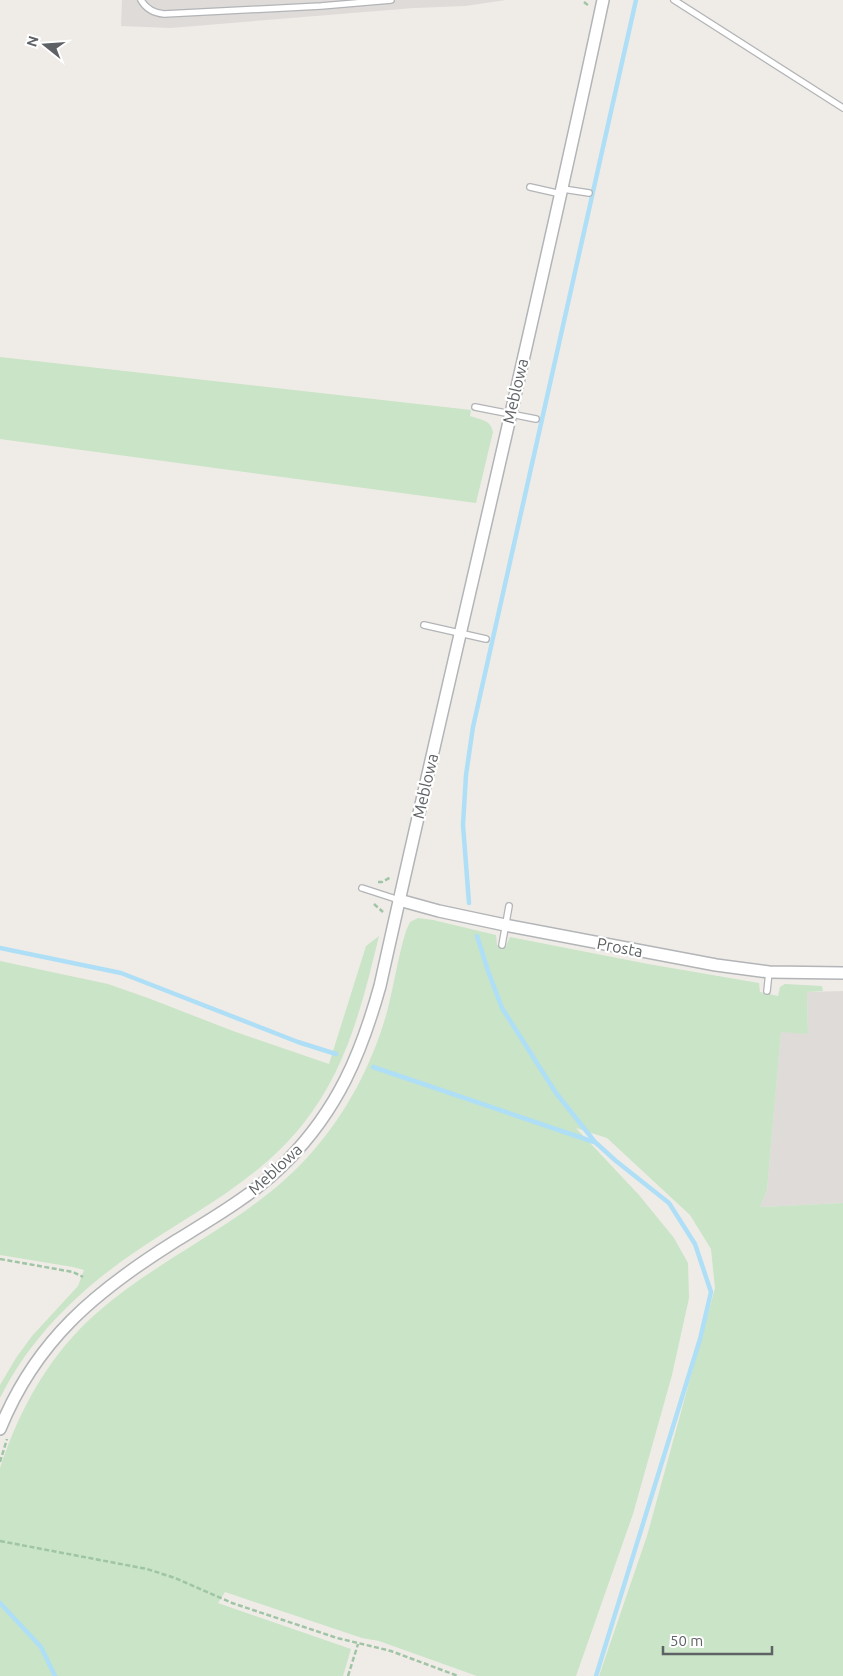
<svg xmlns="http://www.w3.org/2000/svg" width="843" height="1676" font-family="Ubuntu,sans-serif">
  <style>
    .industrial { fill: #dedbd9 }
    .green { fill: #c9e4c6 }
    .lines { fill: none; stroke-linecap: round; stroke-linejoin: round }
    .stream { stroke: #afdff6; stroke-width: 4.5 }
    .lane-casing { stroke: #b2b4b7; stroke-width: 8 }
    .street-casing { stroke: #b2b4b7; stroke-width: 14 }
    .path { stroke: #a0c4a6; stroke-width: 2.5; stroke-dasharray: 5 2.5; stroke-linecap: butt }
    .lane { stroke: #fff; stroke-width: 5.5 }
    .street { stroke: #fff; stroke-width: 11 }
    .labels { text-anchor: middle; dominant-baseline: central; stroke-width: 4.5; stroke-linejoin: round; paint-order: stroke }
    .street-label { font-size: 16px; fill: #5e6265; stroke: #fff }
  </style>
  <rect width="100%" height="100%" fill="#efece7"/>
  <!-- industrial -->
  <g class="industrial">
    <polygon points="122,0 506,0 465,6 414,8 170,28 121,26"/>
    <polygon points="843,991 843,1203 760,1207 767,1190 781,1031 808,1034 807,992"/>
  </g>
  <!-- green -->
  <g class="green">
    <path d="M0,357L471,410L470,416C481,420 491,420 493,432L476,503L0,439Z"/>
    <path d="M418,918L433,920L496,935L497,945L505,948L510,937L648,964L759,983L760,992L778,996L780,987L785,984L822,986L823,991L807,992L808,1034L781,1032L767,1190L760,1207L843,1203V1676H599L647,1536L715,1288L711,1249L690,1215L607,1138L576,1128L639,1195L674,1238L688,1263L689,1298L672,1375L633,1514L576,1676H477L379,1641L362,1638L225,1592L218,1603L351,1649L343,1676H0V1468C20,1408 50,1353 99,1311C167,1252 254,1220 313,1151C348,1111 373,1062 387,1012C394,985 398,957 406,931L410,922Z"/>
    <path d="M379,936C363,1002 347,1069 303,1124C257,1182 192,1213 132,1254C77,1292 30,1338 0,1398V1385L16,1358L32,1336L78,1286L84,1270L73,1267L0,1255V961L108,984L148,998L233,1031L329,1064L366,946Z"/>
  </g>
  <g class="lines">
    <!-- stream -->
    <g class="stream">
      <polyline points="469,903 463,825 466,775 473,727 636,0"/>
      <polyline points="477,936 488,971 502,1008 556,1093 595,1142 616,1161 669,1203 695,1244 711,1292 700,1339 596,1676"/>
      <polyline points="0,948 121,973 298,1042 336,1054"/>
      <polyline points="373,1067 594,1142"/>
      <polyline points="0,1603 41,1647 55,1676"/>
    </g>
    <!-- lane casing -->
    <g class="lane-casing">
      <g id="lane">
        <path d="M141,0C146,9 154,13 164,14L321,6L391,0"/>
        <polyline points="674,0 843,108"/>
        <polyline points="530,187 561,194"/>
        <polyline points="563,189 589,193"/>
        <polyline points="475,407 536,419"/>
        <polyline points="424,625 486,639"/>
        <polyline points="362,888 399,900"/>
        <polyline points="502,945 509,906"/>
        <polyline points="767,991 769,972"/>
      </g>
    </g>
    <!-- street casing -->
    <g class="street-casing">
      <g id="street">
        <polyline points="399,900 439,911 505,925 716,965 769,972 843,973"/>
        <path d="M0,1429C36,1340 96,1291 174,1242C213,1218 255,1194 287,1161C338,1109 361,1054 380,986C453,657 533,330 603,0"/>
      </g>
    </g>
    <!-- path -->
    <g class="path">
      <polyline points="584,2 589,6"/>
      <polyline points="378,882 382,882 391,877"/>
      <polyline points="374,904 383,912"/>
      <polyline points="0,1259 73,1272 83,1277"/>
      <polyline points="0,1462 7,1439"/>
      <polyline points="0,1541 147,1569 175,1578 232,1603 337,1638 391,1651 458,1676"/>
      <polyline points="348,1676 358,1644"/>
    </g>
    <!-- lane -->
    <use href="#lane" class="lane"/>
    <!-- street -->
    <use href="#street" class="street"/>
  </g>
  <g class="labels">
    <!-- street labels -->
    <g class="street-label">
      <text transform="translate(515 391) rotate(-77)">Meblowa</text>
      <text transform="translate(425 786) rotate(-77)">Meblowa</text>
      <text transform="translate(620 947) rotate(11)">Prosta</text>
      <text transform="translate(275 1169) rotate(-43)">Meblowa</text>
    </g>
  </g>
  <!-- north arrow -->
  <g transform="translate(45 45) rotate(287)" stroke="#ffffff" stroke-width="4" paint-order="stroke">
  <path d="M0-4L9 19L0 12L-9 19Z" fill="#5e6265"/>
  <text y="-8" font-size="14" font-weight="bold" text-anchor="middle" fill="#5e6265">N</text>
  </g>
  <!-- scale -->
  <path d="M663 1646v8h109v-8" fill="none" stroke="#5e6265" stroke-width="2.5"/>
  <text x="670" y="1646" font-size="15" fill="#5e6265" stroke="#ffffff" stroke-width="4" paint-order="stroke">50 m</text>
</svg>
